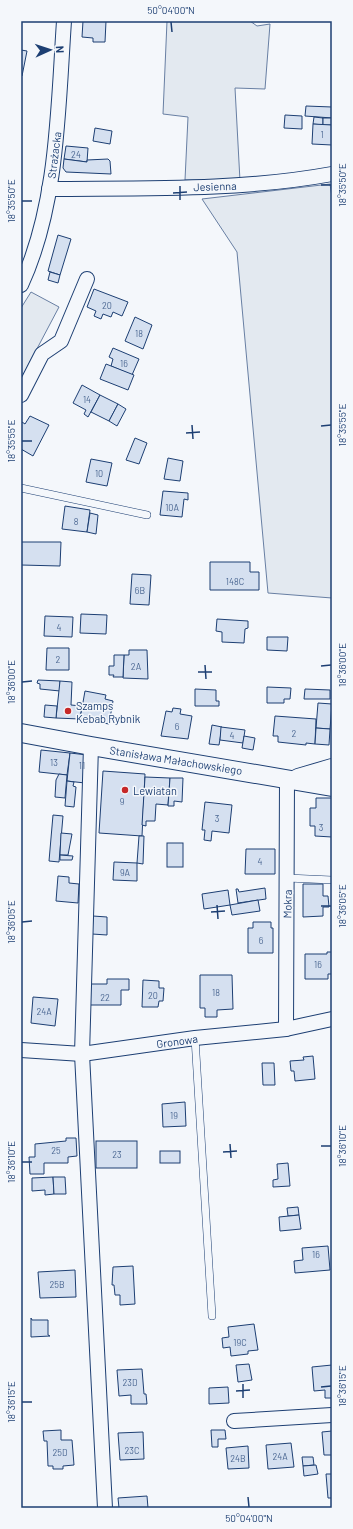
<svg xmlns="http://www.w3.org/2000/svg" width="353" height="1529" font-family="Barlow,sans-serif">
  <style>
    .green { fill: #e3e9f0; stroke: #687fa3 }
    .building { fill: #d5e0f0; stroke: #1d3f73 }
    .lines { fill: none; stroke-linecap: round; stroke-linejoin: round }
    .service-casing { stroke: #1d3f73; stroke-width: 8 }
    .minor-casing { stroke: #1d3f73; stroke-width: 16 }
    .tertiary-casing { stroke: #1d3f73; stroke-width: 20 }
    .service { stroke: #f4f7fb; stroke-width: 7 }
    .minor { stroke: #f4f7fb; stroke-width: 14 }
    .tertiary { stroke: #f4f7fb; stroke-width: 18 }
    .ticks { fill: none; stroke: #1d3f73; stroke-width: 1.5 }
    .poi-dot { fill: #c62828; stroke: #f4f7fb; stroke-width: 1.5 }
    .labels { text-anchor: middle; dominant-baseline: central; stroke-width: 3; stroke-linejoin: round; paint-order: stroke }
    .number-label { font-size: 9px; fill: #4b6792 }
    .street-label { font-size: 11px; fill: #1d3f73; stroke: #f4f7fb }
    .poi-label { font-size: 11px; fill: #1d3f73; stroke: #f4f7fb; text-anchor: start }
    .neatline { fill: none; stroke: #1d3f73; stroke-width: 1.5 }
    .ticks-label { font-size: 10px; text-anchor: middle; fill: #1d3f73 }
  </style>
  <rect width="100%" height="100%" fill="#f4f7fb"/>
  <!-- green -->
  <g class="green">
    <polygon points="167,21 250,21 257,26 270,24 265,89 235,88 240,181 185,180 188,117 163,114"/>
    <polygon points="330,184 332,197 332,598 268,593 237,252 202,199"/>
    <polygon points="31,292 59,307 21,379 21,308"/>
  </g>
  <!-- building -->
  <g class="building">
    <polygon points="83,21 106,21 105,42 93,42 93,38 82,37"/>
    <polygon points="21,50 27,51 22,76 21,76"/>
    <polygon points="306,106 332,107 332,118 305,116"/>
    <polygon points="285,115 302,116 302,129 284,128"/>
    <polygon points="314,117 323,118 323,125 313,124"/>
    <rect x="323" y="118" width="9" height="7"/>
    <polygon points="313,124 332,125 332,145 312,144"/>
    <polygon points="95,128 112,131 110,144 93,141"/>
    <polygon points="66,146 88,148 87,162 64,159"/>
    <polygon points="64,159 87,162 87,160 108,159 110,161 111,174 66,172 63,168"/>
    <polygon points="58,235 71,239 60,275 48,271"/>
    <polygon points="50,272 60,275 58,283 48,280"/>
    <polygon points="94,289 128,302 122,316 113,312 111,317 103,314 101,319 94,316 96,311 87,307"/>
    <polygon points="135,317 152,325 143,349 125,341"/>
    <polygon points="113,348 139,359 132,375 111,366 113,359 109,357"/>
    <polygon points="106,364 134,375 128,390 100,379"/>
    <polygon points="82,385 100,395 88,417 84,414 86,410 73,403"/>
    <polygon points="100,395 118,404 109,421 91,412"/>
    <polygon points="118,404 126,409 117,426 109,421"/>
    <polygon points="30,416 49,425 33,456 21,449 21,424 22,422 25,424"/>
    <polygon points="135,438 147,443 139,464 126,460"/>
    <polygon points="168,458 183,461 180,481 164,479"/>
    <polygon points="91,459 112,463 107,486 86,482"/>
    <polygon points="163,491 188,493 188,500 184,499 182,517 160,515"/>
    <polygon points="65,506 90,510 87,532 62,529"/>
    <polygon points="90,513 98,515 96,534 87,532"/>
    <polygon points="21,542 61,542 60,566 21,565"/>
    <polygon points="210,562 250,562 250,572 259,572 259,590 210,590"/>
    <polygon points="132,574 151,575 149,605 130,604"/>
    <polygon points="81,614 107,615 106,634 80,633"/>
    <polygon points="45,616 73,617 72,637 44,636"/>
    <polygon points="217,619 248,621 248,628 245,629 244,643 222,642 222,632 216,631"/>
    <polygon points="267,637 288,637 287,651 267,650"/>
    <polygon points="47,648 69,648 69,670 46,670"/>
    <polygon points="129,650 147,650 148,679 123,678 124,655 129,655"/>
    <polygon points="114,655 124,655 123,677 113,677 114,675 109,675 109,666 114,666"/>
    <polygon points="38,680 60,681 60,691 40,689 40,684 37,683"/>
    <polygon points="60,681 72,682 71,705 82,706 80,719 56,718"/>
    <polygon points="267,687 291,688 290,699 284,699 284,703 267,703"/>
    <polygon points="195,689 216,690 216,701 219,701 219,706 195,706"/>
    <polygon points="305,689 330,690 330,699 304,699"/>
    <polygon points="85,691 106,695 105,699 113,701 109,724 80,719"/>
    <polygon points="318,703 332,704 330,729 316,728"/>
    <polygon points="45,705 57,706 56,718 44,717"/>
    <polygon points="173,708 181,709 180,714 192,716 188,739 161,736 166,711 172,712"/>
    <polygon points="275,716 316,719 315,744 306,743 306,745 278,742 278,736 273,736"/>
    <polygon points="212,725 222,727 219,745 209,744"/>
    <polygon points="221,727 245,730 243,743 220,740"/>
    <polygon points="316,728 330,729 329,745 315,744"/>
    <polygon points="244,736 255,738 253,750 242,748"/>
    <polygon points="41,750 70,753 67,775 39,772"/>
    <polygon points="70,753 96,756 85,783 67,781"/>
    <polygon points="103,771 145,774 142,836 99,833"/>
    <polygon points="59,774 67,775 65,798 55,797 56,780"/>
    <polygon points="145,777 170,778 168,805 156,804 155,821 146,821 146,826 142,825"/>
    <polygon points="170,778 183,778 182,802 174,801 174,806 168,806"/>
    <polygon points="67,781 74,782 73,786 76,787 74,807 65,806"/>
    <polygon points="316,798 332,798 332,837 315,836 315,826 310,826 310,808 316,808"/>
    <polygon points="205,802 232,805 229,833 212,831 211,841 204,840 205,830 202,830"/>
    <polygon points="53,815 63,816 59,862 49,861"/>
    <polygon points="61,833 72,834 68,855 60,855"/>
    <polygon points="139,836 144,836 143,864 137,863"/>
    <rect x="167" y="843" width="16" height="24"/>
    <polygon points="246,849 275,849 275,874 245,874"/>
    <polygon points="60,855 73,856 72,860 60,860"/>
    <polygon points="114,862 137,863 137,881 113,880"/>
    <polygon points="58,876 69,877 69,883 79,884 78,903 56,901"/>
    <polygon points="303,884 323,884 323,896 328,896 329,907 323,907 323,916 303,917"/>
    <polygon points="265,888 266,899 238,903 236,889 238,889 239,892"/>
    <polygon points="228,890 230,905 204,909 202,894"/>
    <polygon points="258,900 260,911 232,915 230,905"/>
    <polygon points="93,916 107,917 107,935 92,934"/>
    <polygon points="253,922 271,922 271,928 273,928 273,953 248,953 248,928 253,928"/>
    <polygon points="327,952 332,952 332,974 328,974 328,979 305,979 305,954 327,954"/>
    <polygon points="200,975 232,975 233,1009 217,1010 217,1017 205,1017 205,1008 200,1008"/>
    <polygon points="107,979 129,979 129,990 121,990 121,1005 89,1005 89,984 107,984"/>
    <polygon points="143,980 159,981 159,988 164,988 163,1001 159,1001 158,1007 142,1007"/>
    <polygon points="33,997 58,999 55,1026 31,1023"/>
    <polygon points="313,1056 315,1079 295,1081 294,1071 291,1071 290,1061 304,1060 303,1057"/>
    <polygon points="262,1063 274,1063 275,1085 263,1085"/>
    <polygon points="185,1102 186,1126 163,1127 162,1104"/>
    <polygon points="66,1138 76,1138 77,1156 68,1157 68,1163 44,1163 44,1174 30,1174 29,1157 35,1157 35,1144 66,1141"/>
    <rect x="96" y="1141" width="41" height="27"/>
    <rect x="160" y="1151" width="20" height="12"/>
    <polygon points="288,1163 290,1186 273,1187 273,1180 278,1179 277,1164"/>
    <polygon points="53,1177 54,1194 45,1195 45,1190 32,1191 32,1178"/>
    <polygon points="53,1177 65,1177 66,1194 54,1194"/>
    <polygon points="298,1207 299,1215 288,1216 287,1208"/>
    <polygon points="299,1215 301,1229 280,1231 279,1217"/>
    <polygon points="328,1246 330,1270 295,1273 294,1261 303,1260 302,1248"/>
    <polygon points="133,1266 135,1304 120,1305 120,1295 115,1295 114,1285 112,1285 113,1267"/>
    <polygon points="75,1270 76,1297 40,1298 38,1272"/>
    <polygon points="31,1318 32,1320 48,1320 48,1335 50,1336 31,1337"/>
    <polygon points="254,1324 258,1350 248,1351 248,1354 231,1356 230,1347 223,1348 222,1338 229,1337 228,1327"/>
    <polygon points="249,1364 252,1380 238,1382 236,1365"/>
    <polygon points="332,1365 332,1398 325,1398 325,1390 314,1391 312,1367"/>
    <polygon points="142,1369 144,1394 146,1394 147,1404 131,1404 131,1395 119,1396 117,1370"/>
    <polygon points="228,1387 229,1403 209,1404 209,1388"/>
    <polygon points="61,1430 61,1440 72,1440 74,1465 63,1466 63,1469 53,1469 53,1466 48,1466 47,1441 44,1441 43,1431"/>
    <polygon points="211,1430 225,1430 226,1439 218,1439 218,1447 212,1447"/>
    <polygon points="332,1431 332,1455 324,1455 322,1432"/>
    <polygon points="143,1432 144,1459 120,1460 118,1433"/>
    <polygon points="291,1443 294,1467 268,1469 266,1445"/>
    <polygon points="248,1446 249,1468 228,1469 226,1448"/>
    <polygon points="302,1457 313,1457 314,1465 303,1466"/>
    <polygon points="316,1465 318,1474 304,1476 303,1466"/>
    <polygon points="326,1474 332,1474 332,1498 328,1498"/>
    <polygon points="147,1496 148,1508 119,1508 118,1498"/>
  </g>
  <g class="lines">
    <!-- service casing -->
    <g class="service-casing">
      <g id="service">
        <polyline points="21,488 147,515"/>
        <polyline points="287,878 332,880"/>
        <polyline points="195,1038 212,1316"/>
      </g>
    </g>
    <!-- minor casing -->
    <g class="minor-casing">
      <g id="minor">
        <path d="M49,189C144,188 239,191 332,174"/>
        <path d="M21,285C58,205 58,108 64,21"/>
        <polyline points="21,395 42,354 61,341 87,279"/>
        <polyline points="91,746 82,1054 105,1508"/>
        <polyline points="286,1029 287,779"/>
        <polyline points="21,1050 82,1054 195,1038 286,1029 332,1019"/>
        <polyline points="234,1421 332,1415"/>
      </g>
    </g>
    <!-- tertiary casing -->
    <g class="tertiary-casing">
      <g id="tertiary">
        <polyline points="21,733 91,746 332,787"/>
        <polyline points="298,778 332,768"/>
      </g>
    </g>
    <!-- service -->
    <use href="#service" class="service"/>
    <!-- minor -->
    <use href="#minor" class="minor"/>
    <!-- tertiary -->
    <use href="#tertiary" class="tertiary"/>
  </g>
  <!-- ticks -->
  <path class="ticks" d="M171,22L172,32M321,185H331M180,186V200M173,193L187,192M22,201H32M192,425L193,439M321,426L331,425M186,433L200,432M22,441H32M205,665L206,679M321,666L331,665M198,672H212M22,682L32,681M217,905L218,919M321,906H331M211,912L225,911M22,922L32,921M230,1144L231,1158M321,1146H331M223,1152L237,1151M22,1162H32M243,1384V1398M321,1387L331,1386M236,1391L250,1390M22,1402H32M248,1497L249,1507"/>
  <!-- markers -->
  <g class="poi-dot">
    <circle cx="68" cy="711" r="4"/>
    <circle cx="125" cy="790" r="4"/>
  </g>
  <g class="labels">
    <!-- number labels -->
    <g class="number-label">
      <text x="322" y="134">1</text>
      <text x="76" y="154">24</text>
      <text x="107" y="305">20</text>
      <text x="139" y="333">18</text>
      <text x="124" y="363">16</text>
      <text x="87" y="399">14</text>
      <text x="99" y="473">10</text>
      <text x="172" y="507">10A</text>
      <text x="76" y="521">8</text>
      <text x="235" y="581">148C</text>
      <text x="140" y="590">6B</text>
      <text x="59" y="627">4</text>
      <text x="58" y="659">2</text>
      <text x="136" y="666">2A</text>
      <text x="177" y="726">6</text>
      <text x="294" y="733">2</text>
      <text x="232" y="735">4</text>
      <text x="54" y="762">13</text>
      <text x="82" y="765">11</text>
      <text x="122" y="801">9</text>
      <text x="217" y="818">3</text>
      <text x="321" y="827">3</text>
      <text x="260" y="861">4</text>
      <text x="125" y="872">9A</text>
      <text x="261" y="940">6</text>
      <text x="318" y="964">16</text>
      <text x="216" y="992">18</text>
      <text x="153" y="995">20</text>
      <text x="105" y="997">22</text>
      <text x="44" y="1011">24A</text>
      <text x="174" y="1115">19</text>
      <text x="56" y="1150">25</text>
      <text x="117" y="1154">23</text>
      <text x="316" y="1254">16</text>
      <text x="57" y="1284">25B</text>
      <text x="240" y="1342">19C</text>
      <text x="130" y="1382">23D</text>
      <text x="132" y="1450">23C</text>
      <text x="60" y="1452">25D</text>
      <text x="280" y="1456">24A</text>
      <text x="238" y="1458">24B</text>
    </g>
    <!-- street labels -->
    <g class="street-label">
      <text transform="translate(54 155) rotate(-83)">Strażacka</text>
      <text transform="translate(215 186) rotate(-2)">Jesienna</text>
      <text transform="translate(176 760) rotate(9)">Stanisława Małachowskiego</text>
      <text transform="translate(287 904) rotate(-89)">Mokra</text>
      <text transform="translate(177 1041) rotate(-8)">Gronowa</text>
    </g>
    <!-- poi labels -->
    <g class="poi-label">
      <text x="76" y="705">Szamps<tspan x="76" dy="13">Kebab Rybnik</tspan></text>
      <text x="133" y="790">Lewiatan</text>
    </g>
  </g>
  <!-- border -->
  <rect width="353" height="1529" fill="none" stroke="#f4f7fb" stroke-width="44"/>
  <!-- north arrow -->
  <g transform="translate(50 50) rotate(87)" stroke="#f4f7fb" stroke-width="3" paint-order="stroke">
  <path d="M0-3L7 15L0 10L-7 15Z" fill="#1d3f73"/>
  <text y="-6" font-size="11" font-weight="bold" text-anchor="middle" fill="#1d3f73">N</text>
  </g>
  <rect x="22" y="22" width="309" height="1485" class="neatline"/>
  <g class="ticks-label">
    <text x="171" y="14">50°04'00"N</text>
    <text transform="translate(342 185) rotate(-90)" y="4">18°35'50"E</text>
    <text transform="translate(11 201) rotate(-90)" y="4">18°35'50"E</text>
    <text transform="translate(342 425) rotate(-90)" y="4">18°35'55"E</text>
    <text transform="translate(11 441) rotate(-90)" y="4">18°35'55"E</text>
    <text transform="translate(342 665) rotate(-90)" y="4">18°36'00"E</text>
    <text transform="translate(11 682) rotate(-90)" y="4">18°36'00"E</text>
    <text transform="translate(342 906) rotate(-90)" y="4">18°36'05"E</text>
    <text transform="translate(11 922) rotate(-90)" y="4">18°36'05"E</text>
    <text transform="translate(342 1146) rotate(-90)" y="4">18°36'10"E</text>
    <text transform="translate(11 1162) rotate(-90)" y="4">18°36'10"E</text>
    <text transform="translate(342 1386) rotate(-90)" y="4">18°36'15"E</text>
    <text transform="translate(11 1402) rotate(-90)" y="4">18°36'15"E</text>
    <text x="249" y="1522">50°04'00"N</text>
  </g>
</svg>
